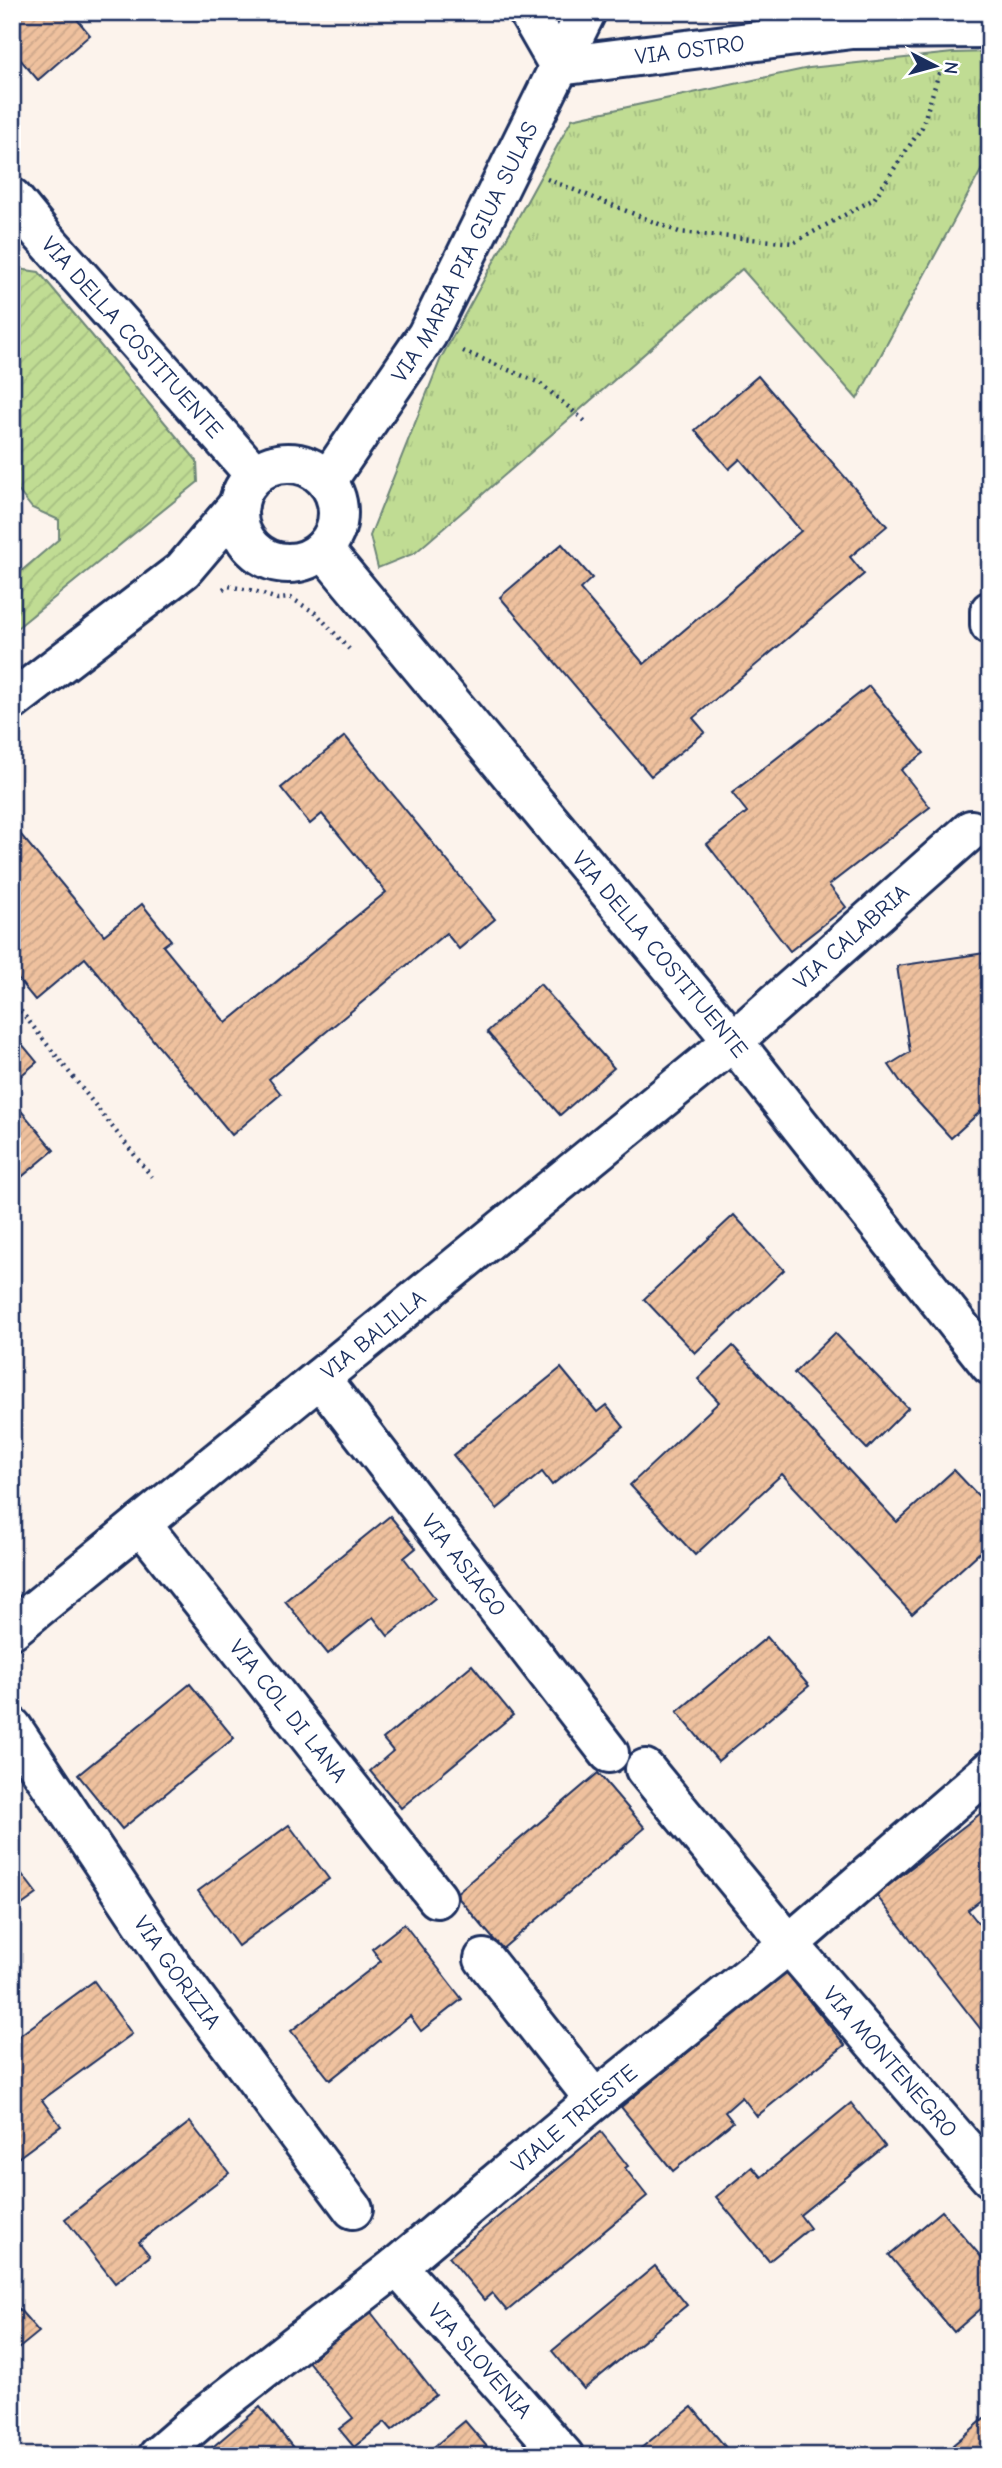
<svg xmlns="http://www.w3.org/2000/svg" width="1002" height="2468" font-family="'Comic Neue',sans-serif">
  <style>
    .grass { fill: url(#grass-tufts); stroke: #6e8678; stroke-width: 2 }
    .garden { fill: url(#garden-furrows); stroke: #6e8678; stroke-width: 2 }
    .building { fill: url(#building-hatch); stroke: #1b2f5e; stroke-width: 2 }
    .lines { fill: none; stroke-linecap: round; stroke-linejoin: round }
    .minor-casing { stroke: #1b2f5e; stroke-width: 44 }
    .path { stroke: #1b2f5e; stroke-width: 4.5; stroke-dasharray: 2 5; stroke-linecap: butt }
    .minor { stroke: #fff; stroke-width: 38 }
    .labels { text-anchor: middle; dominant-baseline: central; stroke-width: 5; stroke-linejoin: round; paint-order: stroke }
    .street-label { font-size: 23px; fill: #1b2f5e; stroke: #fff }
  </style>
  <defs>
    <pattern id="grass-tufts" width="24" height="20" patternUnits="userSpaceOnUse" patternTransform="scale(1.75)"><rect width="24" height="20" fill="#c0dc93"/><path d="M3 7l-1-3M5 7V3M7 7l1-3M15 17l-1-3M17 17v-4M19 17l1-3" fill="none" stroke="#a4bd81"/></pattern>
    <pattern id="garden-furrows" width="10" height="10" patternUnits="userSpaceOnUse" patternTransform="scale(1.75)"><rect width="10" height="10" fill="#c0dc93"/><path d="M-1 1l2-2M0 10L10 0M9 11l2-2" fill="none" stroke="#a4bd81"/></pattern>
    <pattern id="building-hatch" width="6" height="6" patternUnits="userSpaceOnUse" patternTransform="scale(1.75)"><rect width="6" height="6" fill="#efc19e"/><path d="M-1 1l2-2M0 6l6-6M5 7l2-2" fill="none" stroke="#cca68a"/></pattern>
  </defs>
  <rect width="100%" height="100%" fill="#fcf3ec"/>
  <filter id="ink" filterUnits="userSpaceOnUse"><feTurbulence type="fractalNoise" baseFrequency=".0143" numOctaves="2"/><feDisplacementMap in="SourceGraphic" scale="14" xChannelSelector="R" yChannelSelector="G"/><feConvolveMatrix kernelMatrix="1 2 1 2 8 2 1 2 1" color-interpolation-filters="sRGB"/></filter>
  <g filter="url(#ink)">
    <!-- grass -->
    <polygon class="grass" points="990,52 990,154 857,399 742,269 415,553 378,568 370,536 441,358 572,119 809,68 953,53"/>
    <!-- garden -->
    <polygon class="garden" points="12,268 39,272 197,461 198,482 12,632 12,579 59,539 59,520 32,508 12,483"/>
    <!-- building -->
    <g class="building">
      <polygon points="12,12 71,12 90,35 38,80 12,50"/>
      <polygon points="758,376 887,526 850,557 864,574 693,718 705,732 651,776 500,597 562,544 592,578 580,589 644,664 801,531 740,459 729,469 695,430"/>
      <polygon points="869,686 924,753 901,770 930,807 829,885 846,907 790,951 707,844 747,812 732,793"/>
      <polygon points="345,736 495,919 459,949 446,933 269,1079 281,1094 232,1135 85,958 35,1000 12,972 12,824 104,935 142,904 171,940 163,946 226,1023 386,892 322,814 310,824 281,788"/>
      <polygon points="985,953 986,1025 990,1029 990,1103 951,1138 905,1088 889,1065 910,1052 897,966"/>
      <polygon points="540,984 614,1068 560,1115 487,1032"/>
      <polygon points="12,1032 37,1062 12,1083"/>
      <polygon points="12,1100 54,1150 12,1185"/>
      <polygon points="734,1215 784,1270 695,1353 644,1299"/>
      <polygon points="835,1333 908,1408 867,1449 794,1373"/>
      <polygon points="733,1346 897,1522 954,1470 990,1508 990,1543 912,1614 782,1474 695,1555 630,1485 719,1402 698,1379"/>
      <polygon points="561,1368 597,1412 606,1405 624,1427 552,1485 542,1472 497,1509 453,1455"/>
      <polygon points="390,1516 416,1548 404,1558 435,1598 388,1636 373,1617 328,1654 285,1601"/>
      <polygon points="767,1637 809,1686 718,1761 677,1712"/>
      <polygon points="472,1665 513,1715 401,1808 370,1771 393,1751 383,1739"/>
      <polygon points="190,1684 234,1738 122,1829 78,1775"/>
      <polygon points="598,1773 645,1828 502,1949 455,1894"/>
      <polygon points="990,1806 990,1893 968,1910 990,1938 990,2041 876,1895"/>
      <polygon points="289,1825 329,1879 238,1946 198,1891"/>
      <polygon points="12,1861 37,1894 12,1912"/>
      <polygon points="404,1924 462,1999 421,2031 410,2016 330,2080 291,2031 381,1961 372,1949"/>
      <polygon points="786,1972 845,2045 757,2116 742,2097 725,2112 733,2122 673,2171 621,2107"/>
      <polygon points="94,1981 132,2034 42,2100 61,2126 15,2160 12,2156 12,2041"/>
      <polygon points="851,2103 885,2146 800,2215 810,2228 769,2261 716,2197 752,2167 761,2177"/>
      <polygon points="190,2122 229,2173 139,2242 150,2256 115,2283 65,2219"/>
      <polygon points="601,2132 628,2166 625,2168 647,2196 507,2311 492,2293 484,2300 449,2257"/>
      <polygon points="942,2211 990,2267 990,2301 954,2332 889,2255"/>
      <polygon points="655,2266 687,2305 584,2389 552,2351"/>
      <polygon points="12,2301 39,2332 12,2354"/>
      <polygon points="370,2311 436,2395 392,2430 385,2422 354,2447 339,2429 353,2418 307,2360"/>
      <polygon points="260,2407 300,2456 202,2456"/>
      <polygon points="692,2407 733,2456 637,2456 635,2453"/>
      <polygon points="990,2414 990,2456 962,2456 953,2445"/>
      <polygon points="465,2421 495,2456 423,2456"/>
    </g>
    <g class="lines">
      <!-- minor casing -->
      <g class="minor-casing">
        <g id="minor">
          <path id="s1" d="M528,12L559,66L852,29L990,28"/>
          <path id="s2" d="M12,198L43,236L255,475"/>
          <circle cx="288" cy="513" r="50"/>
          <path id="s3" d="M327,481L427,335L586,12"/>
          <path id="s4" d="M323,549L733,1041L990,1365"/>
          <polyline points="990,611 990,625"/>
          <polyline points="12,701 183,570 239,504"/>
          <path id="s5" d="M320,1378L609,1753"/>
          <path id="s6" d="M141,1524L437,1898"/>
          <path id="s7" d="M12,1629L733,1041L971,830"/>
          <path id="s8" d="M12,1727L175,1971L353,2209"/>
          <path id="s9" d="M645,1769L789,1944L990,2177"/>
          <polyline points="484,1959 595,2100"/>
          <path id="s10" d="M397,2266L564,2456"/>
          <path id="s11" d="M158,2456L203,2417L397,2266L595,2100L789,1944L990,1770"/>
        </g>
      </g>
      <!-- path -->
      <g class="path">
        <polyline points="547,179 679,232 793,243 874,199 922,127 940,70"/>
        <polyline points="463,351 540,383 586,422"/>
        <polyline points="223,589 228,586 255,591 277,599 291,598 317,614 349,649"/>
        <polyline points="12,1000 152,1177"/>
      </g>
      <!-- minor -->
      <use href="#minor" class="minor"/>
    </g>
  </g>
  <g class="labels">
    <!-- street labels -->
    <g class="street-label">
      <text stroke="none"><textPath href="#s1" startOffset="194">VIA OSTRO</textPath></text>
      <text stroke="none"><textPath href="#s3" startOffset="268">VIA MARIA PIA GIUA SULAS</textPath></text>
      <text stroke="none"><textPath href="#s2" startOffset="184">VIA DELLA COSTITUENTE</textPath></text>
      <text stroke="none"><textPath href="#s7" startOffset="1088">VIA CALABRIA</textPath></text>
      <text stroke="none"><textPath href="#s4" startOffset="527">VIA DELLA COSTITUENTE</textPath></text>
      <text stroke="none"><textPath href="#s7" startOffset="466">VIA BALILLA</textPath></text>
      <text stroke="none"><textPath href="#s5" startOffset="236">VIA ASIAGO</textPath></text>
      <text stroke="none"><textPath href="#s6" startOffset="238">VIA COL DI LANA</textPath></text>
      <text stroke="none"><textPath href="#s8" startOffset="296">VIA GORIZIA</textPath></text>
      <text stroke="none"><textPath href="#s9" startOffset="382">VIA MONTENEGRO</textPath></text>
      <text stroke="none"><textPath href="#s11" startOffset="536">VIALE TRIESTE</textPath></text>
      <text stroke="none"><textPath href="#s10" startOffset="126">VIA SLOVENIA</textPath></text>
    </g>
  </g>
  <!-- margin -->
  <rect width="1002" height="2468" fill="none" stroke="#fff" stroke-width="42"/>
  <rect x="21" y="21" width="960" height="2426" fill="none" stroke="#1b2f5e" stroke-width="2.5" filter="url(#ink)"/>
  <!-- north arrow -->
  <g transform="translate(935 66) rotate(96)" stroke="#ffffff" stroke-width="5" paint-order="stroke">
  <path d="M0-5L12 26L0 18L-12 26Z" fill="#1b2f5e"/>
  <text y="-10" font-size="19" font-weight="bold" text-anchor="middle" fill="#1b2f5e">N</text>
  </g>
</svg>
